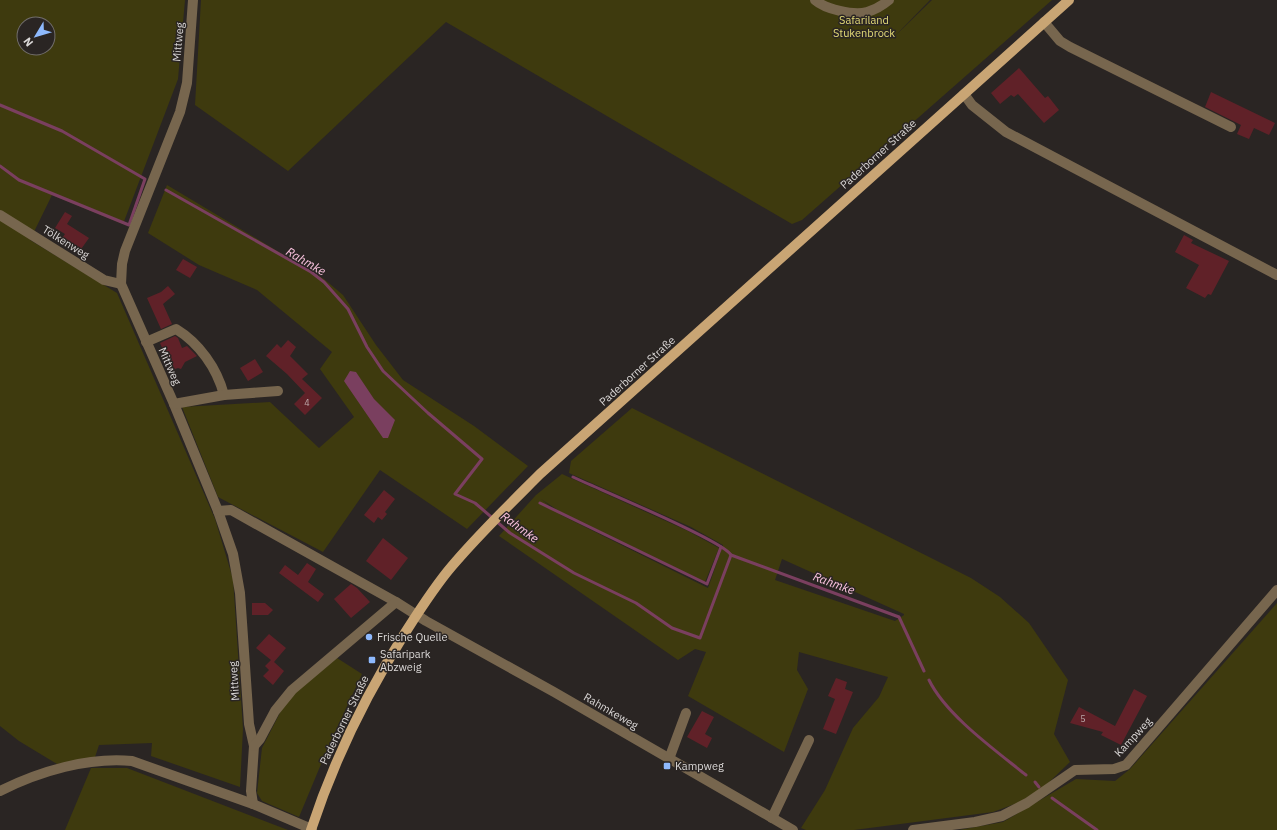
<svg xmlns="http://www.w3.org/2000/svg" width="1277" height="830" font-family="'IBM Plex Sans',sans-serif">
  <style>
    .green { fill: #3e3a0e; fill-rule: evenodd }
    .water { fill: #7a3f5f }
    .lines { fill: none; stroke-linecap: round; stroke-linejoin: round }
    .stream { stroke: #7a3f5f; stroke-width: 3 }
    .building { fill: #602128 }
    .minor { stroke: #77664e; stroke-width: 10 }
    .major { stroke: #c9a574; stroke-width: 10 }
    .poi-dot { fill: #8eb9fd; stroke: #2a2523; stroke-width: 1.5 }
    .labels { text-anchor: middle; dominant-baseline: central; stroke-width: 3; stroke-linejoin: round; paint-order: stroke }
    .number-label { font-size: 9px; fill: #bcaaab }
    .park-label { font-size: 11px; fill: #e3da77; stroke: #2a2523 }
    .street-label { font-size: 11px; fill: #dbd8d7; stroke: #2a2523 }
    .poi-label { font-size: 11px; fill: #dbd8d7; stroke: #2a2523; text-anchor: start }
    .water-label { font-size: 12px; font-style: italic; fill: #fdc5e1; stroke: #2a2523 }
  </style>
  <rect width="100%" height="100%" fill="#2a2523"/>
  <!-- green -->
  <g class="green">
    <path d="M0,0H185L178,79L123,224L52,195L30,240L117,293L215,519L233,579L243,729L240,787L151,756L152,743L99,745L95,757L57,764L19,741L0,726ZM24,24H48V48H24Z"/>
    <polygon points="201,0 930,0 891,40 932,0 1052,0 802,220 792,224 446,22 288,171 195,105"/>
    <polygon points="167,185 324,279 343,295 376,345 403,380 474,426 528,466 467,529 380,470 323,552 218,497 182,407 270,402 319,448 354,417 320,369 332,352 257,290 199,265 148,233"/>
    <path d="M632,408L971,578L1000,597L1029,623L1068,680L1054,734L1070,762L1044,787L1020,802L993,812L854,830H806L801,828L825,790L853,728L879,697L888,677L799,652L797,670L808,689L784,752L688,696L706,652L695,649L678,660L499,536L536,495L562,474L688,531L719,548L705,582L559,511L541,499L561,515L708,588L723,545L691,527L569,473L571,461ZM782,559L904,614V615L895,621L775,580Z"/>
    <polygon points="1277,603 1277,830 959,830 1003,822 1076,779 1115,781 1130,769"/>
    <polygon points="337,658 362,674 329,745 299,817 262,801 257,793 262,748 282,709 293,694"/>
    <polygon points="91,768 127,768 288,830 65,830"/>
  </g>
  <!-- water -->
  <polygon class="water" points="350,371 356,372 374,399 395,420 388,438 383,438 346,384 344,381"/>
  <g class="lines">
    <!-- stream -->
    <g class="stream">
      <polyline points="0,105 62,131 145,179 129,225 19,180 0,166"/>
      <polyline points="166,190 311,272 324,282 348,309 367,347 383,371 428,413 482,459 455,494 475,503 510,533 574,573 636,603 672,628 700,638 731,555 899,617 924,671"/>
      <path d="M573,477C596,488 724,541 731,555"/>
      <polyline points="540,503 707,584 721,547"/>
      <path d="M929,680C946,715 995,750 1026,775"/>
      <polyline points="1035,782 1039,787"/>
      <polyline points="1052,798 1097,830"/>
    </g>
  </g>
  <!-- building -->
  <g class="building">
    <polygon points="1019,68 1045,98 1048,96 1059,110 1044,123 1018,94 1014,97 1011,95 1000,104 991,93"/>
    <polygon points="1211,92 1275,123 1269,135 1254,128 1249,139 1237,134 1241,125 1205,107"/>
    <polygon points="65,212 72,216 67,224 89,238 79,252 61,240 65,234 55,228"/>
    <polygon points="1184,235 1193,240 1191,243 1229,261 1211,295 1208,294 1205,298 1186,288 1199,265 1175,252"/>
    <polygon points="183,259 197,267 190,278 176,270"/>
    <polygon points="168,286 175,294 163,304 172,324 161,329 147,298 161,292"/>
    <polygon points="175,336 178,338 182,348 187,346 197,356 185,362 181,369 178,368 172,370 160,343"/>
    <polygon points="288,340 296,347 290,356 308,374 302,379 322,398 305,415 294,404 305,393 287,374 266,356 277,344 281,348"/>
    <polygon points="255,359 263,372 248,381 240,368"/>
    <polygon points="384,490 395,499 385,512 387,514 382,520 378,517 374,523 364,515"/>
    <polygon points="383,538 408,558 391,580 366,561"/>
    <polygon points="307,563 316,569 308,582 324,594 318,602 279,573 285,565 298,575"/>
    <polygon points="351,584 357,588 370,602 351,618 334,599"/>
    <polygon points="252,603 265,603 273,610 268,615 252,615"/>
    <polygon points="269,634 286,648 274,662 284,671 273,685 263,676 269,670 265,666 271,660 256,648"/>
    <polygon points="836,678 847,682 845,689 853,692 836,734 823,729 835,699 828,696"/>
    <polygon points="1134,689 1147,696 1121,745 1101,735 1103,732 1070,723 1079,707 1115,726"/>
    <polygon points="702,711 714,717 705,734 712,738 707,748 687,737"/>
  </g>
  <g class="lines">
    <!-- minor -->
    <g class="minor">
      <polyline points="193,0 187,83 180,112 125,251 122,264 121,284 174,404 218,511 233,554 240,593 249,724 254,746 251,791 253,804"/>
      <path d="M815,0C825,9 854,16 867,12C875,10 883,5 889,0"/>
      <polyline points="1044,22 1060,41 1070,47 1231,127"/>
      <polyline points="964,94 972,105 1006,132 1277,275"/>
      <polyline points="0,215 104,280 121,284"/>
      <path d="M146,342L176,329C199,343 217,368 224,395"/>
      <polyline points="174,404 224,395 278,391"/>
      <polyline points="218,511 231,510 396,602"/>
      <polyline points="254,746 260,739 275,711 292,690 396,602 426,621 554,692 793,830"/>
      <polyline points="669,759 686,713"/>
      <path d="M0,791C40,771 88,757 132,761L253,804L312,829"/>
      <polyline points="772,818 809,740"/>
      <polyline points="913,830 975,822 1002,816 1027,803 1075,770 1114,769 1126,765 1277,590"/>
    </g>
    <!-- major -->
    <path class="major" d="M311,830C334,760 365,696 405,633C419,611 434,587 452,566C479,534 510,504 540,474L1069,0"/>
  </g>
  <!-- markers -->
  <g class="poi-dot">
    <circle cx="369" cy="637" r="4"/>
    <rect x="368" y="656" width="8" height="8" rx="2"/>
    <rect x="663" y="762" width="8" height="8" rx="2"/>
  </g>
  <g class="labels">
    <!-- number labels -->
    <g class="number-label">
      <text x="307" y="402">4</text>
      <text x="1083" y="718">5</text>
    </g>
    <!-- park labels -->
    <g class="park-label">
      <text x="864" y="20">Safariland<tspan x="864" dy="13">Stukenbrock</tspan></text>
    </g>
    <!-- street labels -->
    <g class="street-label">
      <text transform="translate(178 42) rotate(-85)">Mittweg</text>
      <text transform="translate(878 154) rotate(-42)">Paderborner Straße</text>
      <text transform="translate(66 242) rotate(32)">Tölkenweg</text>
      <text transform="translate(170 366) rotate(66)">Mittweg</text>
      <text transform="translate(637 371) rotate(-42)">Paderborner Straße</text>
      <text transform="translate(234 681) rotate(-94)">Mittweg</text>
      <text transform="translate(611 711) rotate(30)">Rahmkeweg</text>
      <text transform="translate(344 720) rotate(-64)">Paderborner Straße</text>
      <text transform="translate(1133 737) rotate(-47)">Kampweg</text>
    </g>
    <!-- poi labels -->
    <g class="poi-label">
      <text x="377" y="637">Frische Quelle</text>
      <text x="380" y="654">Safaripark<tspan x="380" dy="13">Abzweig</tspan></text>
      <text x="675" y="766">Kampweg</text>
    </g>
    <!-- water labels -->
    <g class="water-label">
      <text transform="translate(306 261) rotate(30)">Rahmke</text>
      <text transform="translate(520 527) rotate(36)">Rahmke</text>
      <text transform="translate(834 583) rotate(20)">Rahmke</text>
    </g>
  </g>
  <!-- north arrow -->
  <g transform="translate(36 36) rotate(232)"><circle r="19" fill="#2a2523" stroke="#716d6b"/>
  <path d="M0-3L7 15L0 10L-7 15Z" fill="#8eb9fd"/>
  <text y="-6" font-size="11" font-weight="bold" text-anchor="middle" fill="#dbd8d7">N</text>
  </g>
</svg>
